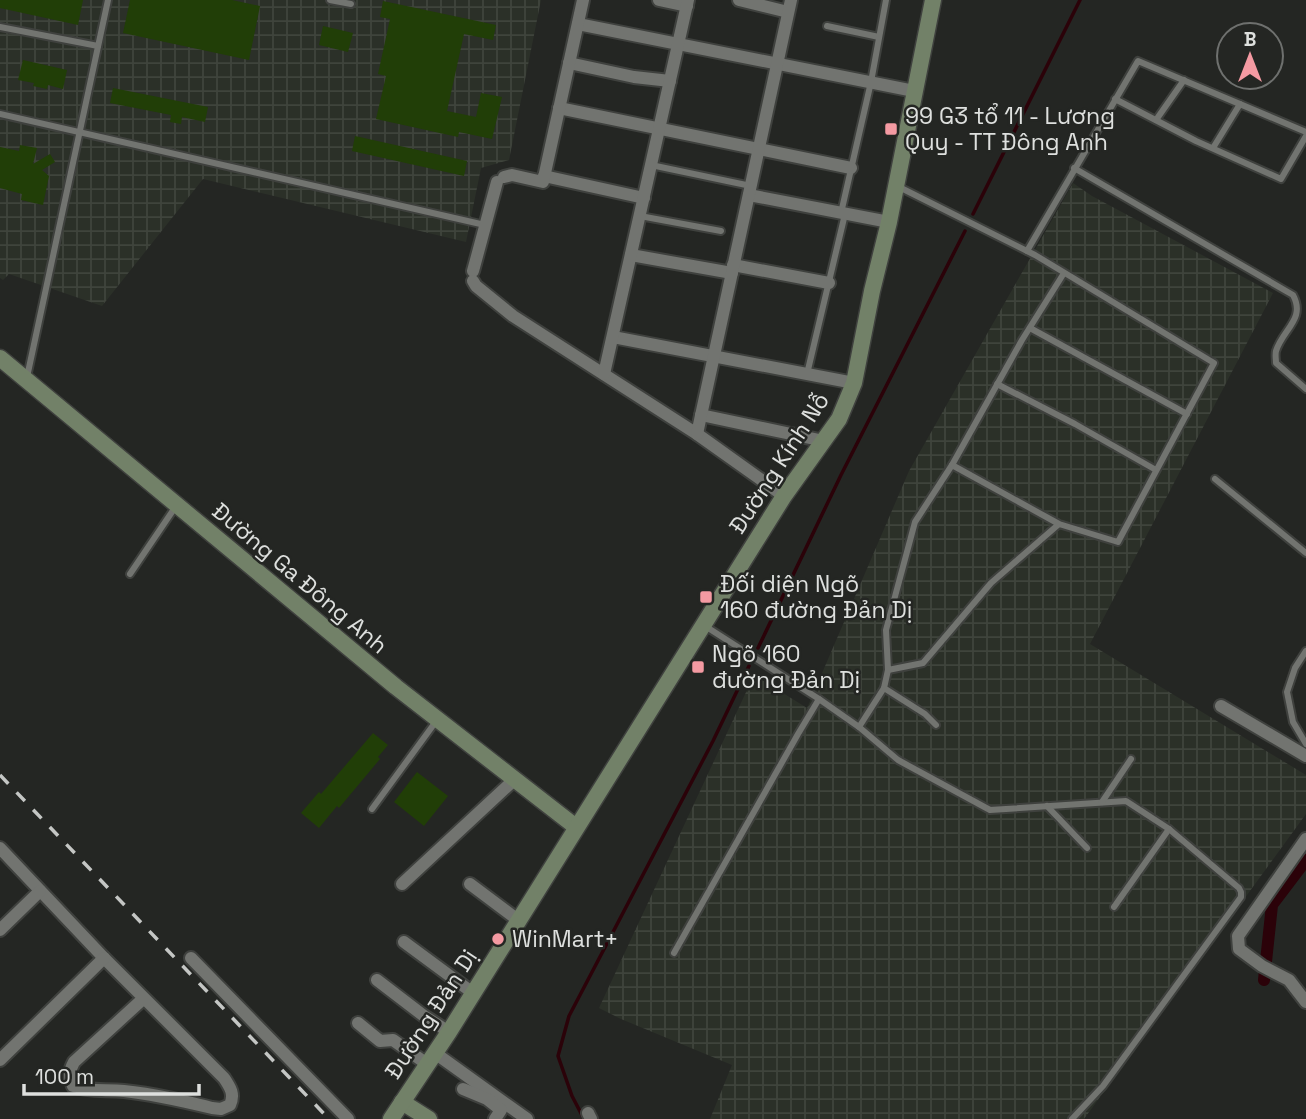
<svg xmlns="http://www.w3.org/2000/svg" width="1306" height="1119" font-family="'Space Grotesk',sans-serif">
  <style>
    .industrial { fill: url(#industrial-grid) }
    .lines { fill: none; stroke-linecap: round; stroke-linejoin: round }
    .stream { stroke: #2b0209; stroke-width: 3.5 }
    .canal { stroke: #2b0209; stroke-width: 12 }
    .building { fill: #213e07 }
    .lane-casing { stroke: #3f413e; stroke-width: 10 }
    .street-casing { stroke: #3f413e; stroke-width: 16 }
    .secondary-casing { stroke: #3f413e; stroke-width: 19 }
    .lane { stroke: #727470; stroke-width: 6 }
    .street { stroke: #727470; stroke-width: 12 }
    .secondary { stroke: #728168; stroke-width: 16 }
    .rail { stroke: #c4c6c4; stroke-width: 3.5; stroke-dasharray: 12 12; stroke-linecap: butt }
    .poi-dot { fill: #f49aa2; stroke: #242623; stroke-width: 2.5 }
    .labels { text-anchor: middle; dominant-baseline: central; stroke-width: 5; stroke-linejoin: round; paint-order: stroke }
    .poi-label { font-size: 23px; fill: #dee0de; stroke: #242623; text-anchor: start }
    .street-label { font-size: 23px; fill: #dee0de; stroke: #242623 }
  </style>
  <defs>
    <pattern id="industrial-grid" width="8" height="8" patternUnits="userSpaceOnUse" patternTransform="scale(1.75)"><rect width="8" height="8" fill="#2b3028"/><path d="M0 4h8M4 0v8" fill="none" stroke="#3f443c"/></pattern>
  </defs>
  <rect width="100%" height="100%" fill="#242623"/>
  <!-- industrial -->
  <g class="industrial">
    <polygon points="0,0 541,0 509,160 481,168 466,242 203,179 102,306 9,274 3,280 0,278"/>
    <polygon points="1073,183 1092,196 1273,293 1090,644 1306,775 1306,814 1084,1119 710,1119 732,1065 621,1019 599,1008 754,675 807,708 909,471"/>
  </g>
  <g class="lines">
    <!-- stream -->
    <g class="stream">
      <polyline points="973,214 1080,0"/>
      <polyline points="758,648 841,475 965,231"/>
      <polyline points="584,1119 572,1096 558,1056 569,1016 713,741 749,666"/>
    </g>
    <!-- canal -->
    <polyline class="canal" points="1264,980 1272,905 1306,860"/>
  </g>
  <!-- building -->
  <g class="building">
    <polygon points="0,0 83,0 78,25 0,8"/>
    <polygon points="130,0 232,0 260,6 249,60 123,33"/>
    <polygon points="383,1 496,25 493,40 464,34 447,111 476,117 481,93 502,97 492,139 459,132 458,137 376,119 386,76 378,74 390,19 380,17"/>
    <polygon points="323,26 353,33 348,52 319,45"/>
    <polygon points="23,60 67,70 63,89 48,85 47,89 33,86 34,83 18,80"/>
    <polygon points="113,88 208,107 205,122 182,117 181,124 170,122 171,115 110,103"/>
    <polygon points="355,136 467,161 464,176 352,151"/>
    <polygon points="20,145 37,148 33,164 50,154 55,162 42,170 49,176 43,205 21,200 22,194 0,188 0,147 19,151"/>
    <polygon points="373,733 388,745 378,757 380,759 339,808 337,806 319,828 301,813 319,792 321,794"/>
    <polygon points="417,772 448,796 424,826 394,802"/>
  </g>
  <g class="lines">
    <!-- lane casing -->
    <g class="lane-casing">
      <g id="lane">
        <polyline points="330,0 351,4"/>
        <polyline points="827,26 879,37"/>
        <polyline points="0,27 98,46"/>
        <polyline points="1115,99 1196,141 1281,179 1306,136"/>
        <polyline points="0,114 485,225"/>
        <polyline points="1156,120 1184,80"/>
        <polyline points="1213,148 1240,104"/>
        <polyline points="651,165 751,186"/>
        <path d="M1074,168L1293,295C1306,319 1283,329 1276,351C1275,355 1276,359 1276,363L1306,389"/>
        <polyline points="899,187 1035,255 1214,363 1118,542 1059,524 952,465 915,522 886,630 888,670 923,663 991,583 1059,524"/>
        <polyline points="841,213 871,82 886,0"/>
        <polyline points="640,216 721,231"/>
        <polyline points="1027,251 1138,61 1306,132"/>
        <polyline points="1030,328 1187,414"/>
        <polyline points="807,374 845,214"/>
        <polyline points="27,377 108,0"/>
        <polyline points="997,384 1075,424 1156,470"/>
        <polyline points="952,465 1022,340 1064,273"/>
        <polyline points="1215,479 1306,553"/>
        <polyline points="130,574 176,506"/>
        <polyline points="705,626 819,699 859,727 898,760 990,810 1126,801 1169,829 1239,888 1241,892 1241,897 1103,1086 1072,1119"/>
        <polyline points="1306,651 1295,668 1287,692 1293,722 1306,744"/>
        <polyline points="888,670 884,688 925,714 936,725"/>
        <polyline points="859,727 884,688"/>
        <polyline points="1102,802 1131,759"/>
        <polyline points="1047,806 1087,848"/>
        <polyline points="372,809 437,720"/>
        <polyline points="1114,907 1169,829"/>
        <polyline points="674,953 798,734 819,699"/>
      </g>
    </g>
    <!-- street casing -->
    <g class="street-casing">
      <g id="street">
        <polyline points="659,0 687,6"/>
        <polyline points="739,0 788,12"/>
        <polyline points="578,24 914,91"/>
        <polyline points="569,63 634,77 670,81"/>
        <polyline points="559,108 851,168"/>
        <polyline points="544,176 644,198"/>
        <polyline points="504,177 512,175 543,182 583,0"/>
        <polyline points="749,195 889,222"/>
        <polyline points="631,255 732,273"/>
        <polyline points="733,265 829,283"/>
        <polyline points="473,271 497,182"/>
        <polyline points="473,281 476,286 513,316 697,434 784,496"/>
        <polyline points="613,337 854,383"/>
        <polyline points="604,374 688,0"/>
        <polyline points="701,415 824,441"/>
        <polyline points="697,434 791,0"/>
        <polyline points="1221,706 1306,756"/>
        <polyline points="1306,839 1238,936 1239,949 1262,966 1289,980 1306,1002"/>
        <path d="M0,848L104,958L224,1078C230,1087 235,1094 230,1105L221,1109L212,1108C183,1101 154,1094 124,1091C107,1089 89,1092 73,1086C69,1077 69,1071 74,1062L144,998"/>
        <polyline points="402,884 515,779"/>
        <polyline points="470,884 518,920"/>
        <polyline points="0,930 40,891"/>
        <polyline points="404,942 473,993"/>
        <polyline points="191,958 348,1119"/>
        <polyline points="377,980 424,1016 449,1032"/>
        <polyline points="358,1023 380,1041 393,1040 427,1064"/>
        <polyline points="435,1053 527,1119"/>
        <polyline points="0,1060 104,958"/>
        <polyline points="463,1089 487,1099 501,1110 495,1119"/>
        <polyline points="588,1113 591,1119"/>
      </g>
    </g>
    <!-- secondary casing -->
    <g class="secondary-casing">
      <g id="secondary">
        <polyline points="0,358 396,687 576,827"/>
        <polyline points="402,1102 429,1119"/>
        <polyline points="391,1119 449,1032 784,496 839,419 854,383 872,291 889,222 933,0"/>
      </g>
    </g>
    <!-- lane -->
    <use href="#lane" class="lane"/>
    <!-- street -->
    <use href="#street" class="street"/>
    <!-- secondary -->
    <use href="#secondary" class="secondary"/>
    <!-- rail -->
    <polyline class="rail" points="0,775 329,1119"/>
  </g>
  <!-- markers -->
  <g class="poi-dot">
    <rect x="884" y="122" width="14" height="14" rx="3.5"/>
    <rect x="699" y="590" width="14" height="14" rx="3.5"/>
    <rect x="691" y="660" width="14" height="14" rx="3.5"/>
    <circle cx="498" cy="939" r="7"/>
  </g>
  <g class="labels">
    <!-- poi labels -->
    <g class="poi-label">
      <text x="905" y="116">99 G3 tổ 11 - Lương<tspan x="905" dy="26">Quy - TT Đông Anh</tspan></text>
      <text x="720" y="584">Đối diện Ngõ<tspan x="720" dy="26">160 đường Đản Dị</tspan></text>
      <text x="712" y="654">Ngõ 160<tspan x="712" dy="26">đường Đản Dị</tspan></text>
      <text x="512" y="939">WinMart+</text>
    </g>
    <!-- street labels -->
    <g class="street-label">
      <text transform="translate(779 463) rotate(-57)">Đường Kính Nỗ</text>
      <text transform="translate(300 578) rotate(40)">Đường Ga Đông Anh</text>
      <text transform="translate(431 1014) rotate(-57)">Đường Đản Dị</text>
    </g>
  </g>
  <!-- north arrow -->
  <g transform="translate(1250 56)"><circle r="33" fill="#242623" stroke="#6e706e" stroke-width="2"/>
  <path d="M0-5L12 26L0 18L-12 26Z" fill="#f49aa2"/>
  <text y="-10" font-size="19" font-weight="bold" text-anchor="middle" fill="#dee0de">B</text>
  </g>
  <!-- scale -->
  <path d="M24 1084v10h175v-10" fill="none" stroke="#dee0de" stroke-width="3.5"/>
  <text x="35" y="1084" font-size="21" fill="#dee0de" stroke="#242623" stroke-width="5" paint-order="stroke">100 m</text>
</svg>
